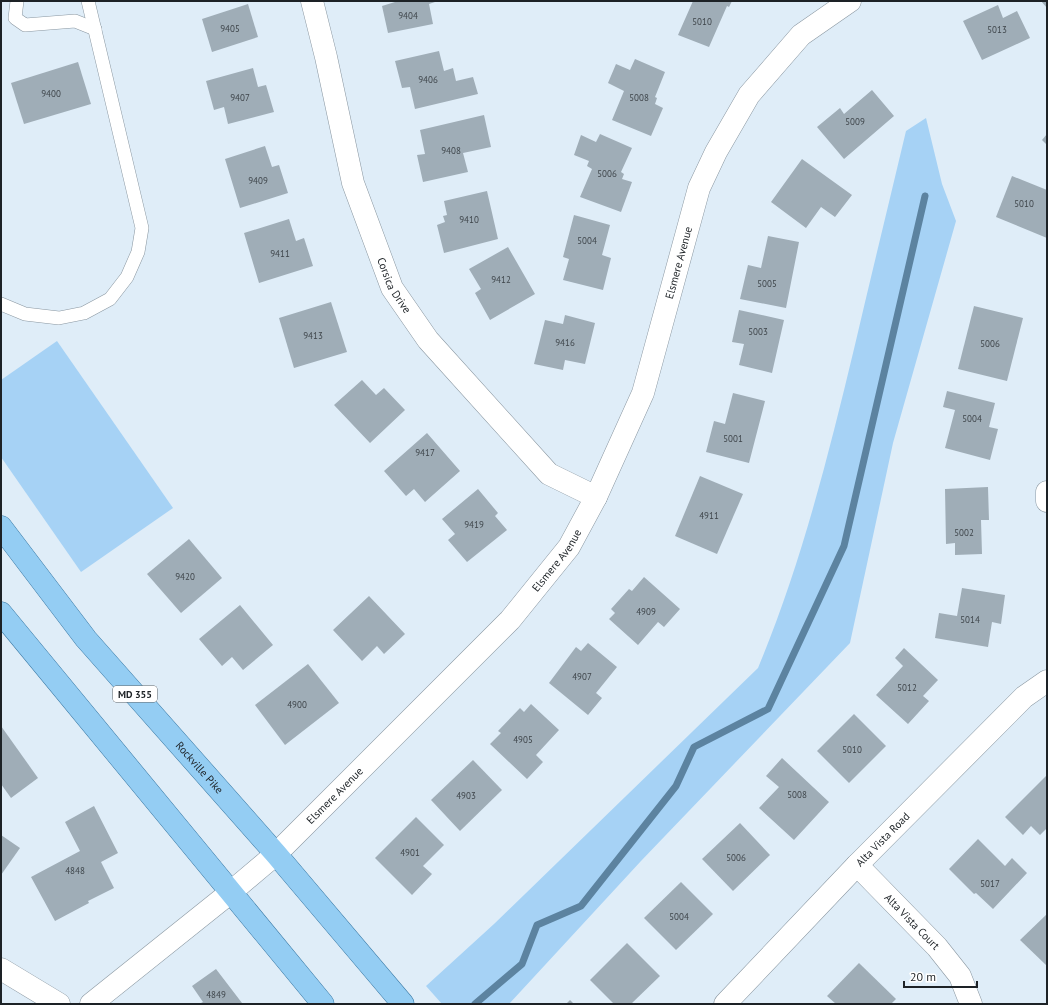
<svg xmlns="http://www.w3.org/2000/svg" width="1048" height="1005" font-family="'PT Sans',sans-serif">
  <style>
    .green { fill: #a6d2f5 }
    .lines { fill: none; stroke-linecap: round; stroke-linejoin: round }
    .stream { stroke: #5c83a0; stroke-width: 7 }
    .building { fill: #9fadb7 }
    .service-casing { stroke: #8a97a1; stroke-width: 14 }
    .minor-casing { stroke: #8a97a1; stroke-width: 23 }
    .primary-casing { stroke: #3c7ba6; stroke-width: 23 }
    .service { stroke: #fff; stroke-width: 13 }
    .minor { stroke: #fff; stroke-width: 22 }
    .primary { stroke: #94cdf3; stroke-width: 22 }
    .labels { text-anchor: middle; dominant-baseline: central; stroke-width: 4; stroke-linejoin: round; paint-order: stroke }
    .number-label { font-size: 9px; fill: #3e454a }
    .shield { fill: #fff; stroke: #616467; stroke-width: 1 }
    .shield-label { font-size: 10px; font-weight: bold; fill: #1d2226 }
    .street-label { font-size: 11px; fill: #1d2226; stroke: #fff }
  </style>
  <rect width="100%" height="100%" fill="#dfedf8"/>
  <!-- green -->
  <g class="green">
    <path d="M926,118L942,184L956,221L893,443L850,643L641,861L509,1004H442L426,986L494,924L758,668C801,565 828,457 854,349C871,276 889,203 906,131Z"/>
    <polygon points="57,341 173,508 81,572 1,457 1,380"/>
  </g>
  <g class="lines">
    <!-- stream -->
    <polyline class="stream" points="475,1004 522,964 537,925 581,906 676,786 694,747 768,709 844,546 925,196"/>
  </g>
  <!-- building -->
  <g class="building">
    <polygon points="395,1 438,1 429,4 433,24 388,33 382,6 395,2"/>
    <polygon points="693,1 732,1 729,7 727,6 709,47 678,35"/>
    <polygon points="1041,1 1047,1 1047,8"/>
    <polygon points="248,4 258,37 212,52 202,19"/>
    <polygon points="998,5 1003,18 1017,11 1030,38 982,60 963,21"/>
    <polygon points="439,51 444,71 453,68 456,81 473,77 478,94 415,109 410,87 402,88 395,61"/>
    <polygon points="635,59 665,72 655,97 657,98 655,104 663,108 651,136 612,120 624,91 608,83 616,64 630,70"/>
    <polygon points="78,62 91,104 24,124 11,83"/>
    <polygon points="253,68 258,87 266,85 274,112 228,124 224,107 214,110 206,81"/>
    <polygon points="872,90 894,116 844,159 817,127 840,108 844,114"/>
    <polygon points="484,115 491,147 463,153 468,172 423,182 417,155 425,154 420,130"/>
    <polygon points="600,134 632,148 621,172 624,174 622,179 632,182 621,212 580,197 592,169 587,166 589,161 574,155 581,135 596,142"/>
    <polygon points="1047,134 1047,145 1042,140"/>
    <polygon points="265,146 272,167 279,165 288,193 240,208 225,159"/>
    <polygon points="802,159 852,195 835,217 821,207 806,228 771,202"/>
    <polygon points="1012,176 1047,190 1047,238 996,217"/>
    <polygon points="487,191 498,239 444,253 437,225 445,222 443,216 447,215 444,201"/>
    <polygon points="574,215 610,225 602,255 611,258 603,290 563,280 569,259 563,257"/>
    <polygon points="289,219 296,241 304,238 313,266 259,283 244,233"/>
    <polygon points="768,236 799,242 786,308 740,299 748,265 761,268"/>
    <polygon points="508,247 535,294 490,320 475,293 481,289 469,269"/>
    <polygon points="331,302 347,352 294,368 279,318"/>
    <polygon points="974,306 1023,318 1007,381 958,369"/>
    <polygon points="739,310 784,320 772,373 739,365 744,344 732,342"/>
    <polygon points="565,315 595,323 585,364 565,360 563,370 534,364 545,320 563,324"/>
    <polygon points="362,380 376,395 384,388 405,410 370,443 334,405"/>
    <polygon points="947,391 995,403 989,427 998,429 990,460 945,448 955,410 943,407"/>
    <polygon points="733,393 765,401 749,463 706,452 714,421 725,424"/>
    <polygon points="427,433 460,471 425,502 414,489 406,496 384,471"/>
    <polygon points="700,476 743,494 717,554 675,536"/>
    <polygon points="988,487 989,520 981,520 982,554 955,555 955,543 946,544 945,489"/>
    <polygon points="478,489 498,513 495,516 507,530 467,562 448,540 455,534 442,519"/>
    <polygon points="189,539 222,578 181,613 147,574"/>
    <polygon points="644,577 680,609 664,627 658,622 638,645 609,619 615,613 611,609 629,589 632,591"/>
    <polygon points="962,588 1005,595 1001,624 992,622 988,647 935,638 939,613 957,616"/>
    <polygon points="369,596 405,634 384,654 377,646 362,661 333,630"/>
    <polygon points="240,605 273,645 243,670 232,657 222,666 199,639"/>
    <polygon points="588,643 617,667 596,693 602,698 588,715 549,683 576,647 581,651"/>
    <polygon points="904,648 938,680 923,696 929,701 908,724 876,695 903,666 895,658"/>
    <polygon points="308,664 339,703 285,745 255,705"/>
    <polygon points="531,704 559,730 536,755 543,762 527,779 490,744 501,733 498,731 520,708 524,712"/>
    <polygon points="854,714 886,746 849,783 817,751"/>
    <polygon points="1,726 38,778 11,798 1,784"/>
    <polygon points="782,758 829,802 794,840 759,808 779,787 766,776"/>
    <polygon points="473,760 502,790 460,831 431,800"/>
    <polygon points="1046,776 1047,828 1040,835 1031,826 1023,835 1005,817"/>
    <polygon points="94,806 118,853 101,862 114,888 88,901 89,903 55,921 31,877 80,851 65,822"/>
    <polygon points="416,817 444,845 423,866 432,874 412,895 375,858"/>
    <polygon points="740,823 770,855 733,891 702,859"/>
    <polygon points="1,835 20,848 1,875"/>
    <polygon points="978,839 1005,866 1012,858 1027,873 993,909 976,893 974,894 949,869"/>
    <polygon points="681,882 713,914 676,950 644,918"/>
    <polygon points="1047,914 1047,964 1046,965 1020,940"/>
    <polygon points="627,943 660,976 631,1004 614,1004 590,980"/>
    <polygon points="859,963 896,999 891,1004 836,1004 827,996"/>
    <polygon points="216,969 242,1003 241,1004 199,1004 203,1002 192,986"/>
    <polygon points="570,1000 574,1004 566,1004"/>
  </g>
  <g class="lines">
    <!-- service casing -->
    <g class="service-casing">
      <g id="service">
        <polyline points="17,1 15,18 25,25 75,21 95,29"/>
        <polyline points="1,304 25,314 59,318 84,313 110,299 127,277 138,252 142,228 88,1"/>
      </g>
    </g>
    <!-- minor casing -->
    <g class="minor-casing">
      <g id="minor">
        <path id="s1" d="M312,1L326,57L353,183L392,288L428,340L549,474L596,497"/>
        <polyline points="1047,492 1047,501"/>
        <path id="s2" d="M857,865L937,947L960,976L971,1004"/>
        <polyline points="1,969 59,1004"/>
        <path id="s3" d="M91,1004L231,892L276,854L510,620L569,547L596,497L643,393L699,188L716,152L749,95L801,35L850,1"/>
        <path id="s4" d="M725,1004L857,865L1024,697L1047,681"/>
      </g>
    </g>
    <!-- primary casing -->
    <g class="primary-casing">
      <g id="primary">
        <path id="s5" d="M1,527L86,639L276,854L403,1004"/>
        <polyline points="1,613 323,1004"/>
      </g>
    </g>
    <!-- service -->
    <use href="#service" class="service"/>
    <!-- minor -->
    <use href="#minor" class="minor"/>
    <!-- primary -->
    <use href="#primary" class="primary"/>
  </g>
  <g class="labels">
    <!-- number labels -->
    <g class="number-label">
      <text x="408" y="15">9404</text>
      <text x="702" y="21">5010</text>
      <text x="230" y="28">9405</text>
      <text x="997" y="29">5013</text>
      <text x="428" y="79">9406</text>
      <text x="51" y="93">9400</text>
      <text x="240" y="97">9407</text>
      <text x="639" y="97">5008</text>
      <text x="855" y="121">5009</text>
      <text x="451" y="150">9408</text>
      <text x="607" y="173">5006</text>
      <text x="258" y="180">9409</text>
      <text x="1024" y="203">5010</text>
      <text x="469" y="219">9410</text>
      <text x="587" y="240">5004</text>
      <text x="280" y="253">9411</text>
      <text x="501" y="279">9412</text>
      <text x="767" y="283">5005</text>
      <text x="758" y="331">5003</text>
      <text x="313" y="335">9413</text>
      <text x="565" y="342">9416</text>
      <text x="990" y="343">5006</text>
      <text x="972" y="418">5004</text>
      <text x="733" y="438">5001</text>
      <text x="425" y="452">9417</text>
      <text x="709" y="515">4911</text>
      <text x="474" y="524">9419</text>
      <text x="964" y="532">5002</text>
      <text x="185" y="576">9420</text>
      <text x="646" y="611">4909</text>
      <text x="970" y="619">5014</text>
      <text x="582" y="676">4907</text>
      <text x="907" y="687">5012</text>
      <text x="297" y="704">4900</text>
      <text x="523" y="739">4905</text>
      <text x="852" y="749">5010</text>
      <text x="797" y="794">5008</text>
      <text x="466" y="795">4903</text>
      <text x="410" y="852">4901</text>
      <text x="736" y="857">5006</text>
      <text x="75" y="870">4848</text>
      <text x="990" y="883">5017</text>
      <text x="679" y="916">5004</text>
      <text x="216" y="994">4849</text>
    </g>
    <!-- shield labels -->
    <rect class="shield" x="113" y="686" width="44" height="16" rx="3"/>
    <g class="shield-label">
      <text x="135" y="694">MD 355</text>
    </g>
    <!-- street labels -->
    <g class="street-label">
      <text stroke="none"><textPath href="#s3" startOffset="969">Elsmere Avenue</textPath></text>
      <text stroke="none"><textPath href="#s1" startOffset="297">Corsica Drive</textPath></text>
      <text stroke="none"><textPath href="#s3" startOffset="645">Elsmere Avenue</textPath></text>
      <text stroke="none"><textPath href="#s5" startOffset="312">Rockville Pike</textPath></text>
      <text stroke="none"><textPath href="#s3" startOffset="321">Elsmere Avenue</textPath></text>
      <text stroke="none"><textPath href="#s4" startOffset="228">Alta Vista Road</textPath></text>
      <text stroke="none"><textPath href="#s2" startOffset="79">Alta Vista Court</textPath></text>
    </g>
  </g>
  <!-- border -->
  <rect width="1048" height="1005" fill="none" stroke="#1d2226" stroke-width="4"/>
  <!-- scale -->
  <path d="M904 981v6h73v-6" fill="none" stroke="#1d2226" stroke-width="2"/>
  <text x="910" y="981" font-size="12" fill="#1d2226" stroke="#ffffff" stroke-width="3" paint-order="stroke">20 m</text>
</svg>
